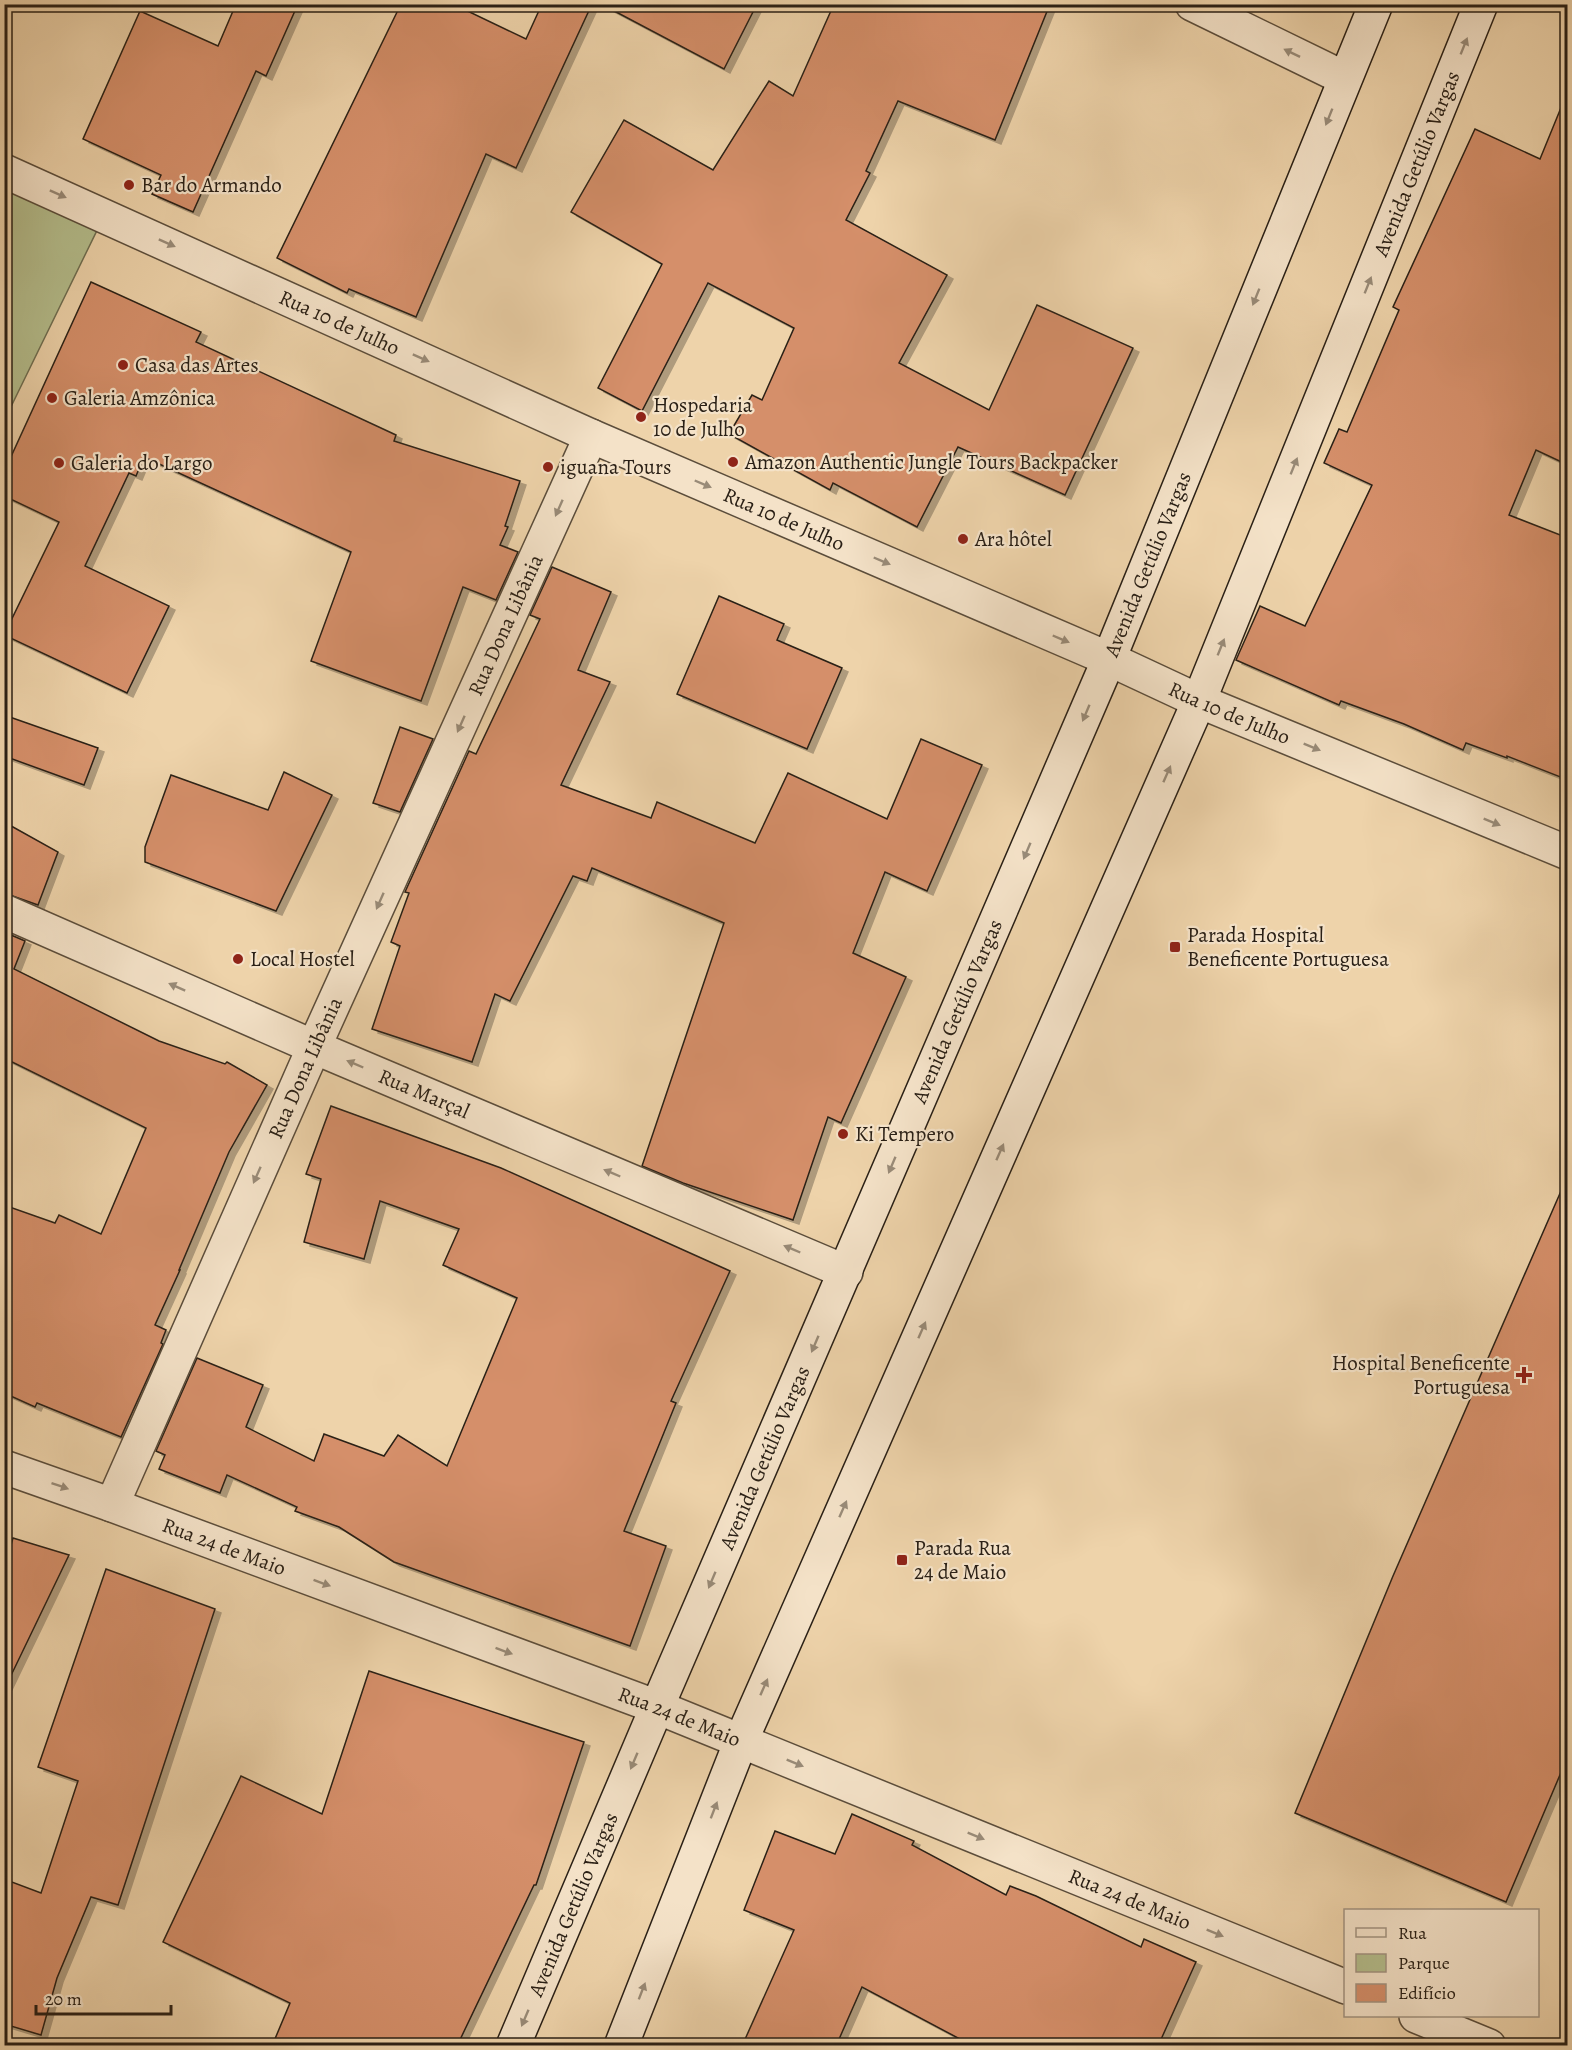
<svg xmlns="http://www.w3.org/2000/svg" width="1572" height="2050" font-family="Alegreya,serif">
  <style>
    .green { fill: #b4bd8c; stroke: #6f6e51; stroke-width: 1.5 }
    .building { fill: #d58f6b; stroke: #2a2016; stroke-width: 1.5; filter: url(#shadow) }
    .lines { fill: none; stroke-linecap: round; stroke-linejoin: round }
    .minor-casing { stroke: #5b4d3b; stroke-width: 36 }
    .tertiary-casing { stroke: #5b4d3b; stroke-width: 36 }
    .secondary-casing { stroke: #2a2016; stroke-width: 36 }
    .minor { stroke: #f4e2c8; stroke-width: 33 }
    .tertiary { stroke: #f4e2c8; stroke-width: 33 }
    .secondary { stroke: #f4e2c8; stroke-width: 33 }
    .oneway { fill: #998b78 }
    .poi-dot { fill: #8f2418; stroke: #f4e2c8; stroke-width: 2 }
    .labels { text-anchor: middle; dominant-baseline: central; stroke-width: 4.5; stroke-linejoin: round; paint-order: stroke }
    .street-label { font-size: 21px; fill: #2a2016; stroke: #f4e2c8 }
    .poi-label { font-size: 21px; fill: #2a2016; stroke: #f4e2c8; text-anchor: start }
  </style>
  <defs>
    <filter id="shadow"><feDropShadow dx="6" dy="4" stdDeviation="0" flood-color="#0004"/></filter>
  </defs>
  <rect width="100%" height="100%" fill="#eed3aa"/>
  <filter id="stains"><feTurbulence type="fractalNoise" baseFrequency=".00333" numOctaves="4"/><feColorMatrix values="0 0 0 0 .2 0 0 0 0 .09 0 0 0 0 .02 0 0 0 .5 -.17"/></filter>
  <radialGradient id="worn" r=".72"><stop offset=".6" stop-color="#630" stop-opacity="0"/><stop offset="1" stop-color="#630" stop-opacity=".3"/></radialGradient>
  <!-- green -->
  <polygon class="green" points="5,169 105,214 5,419"/>
  <!-- building -->
  <g class="building">
    <polygon points="236,4 298,4 266,76 256,71 193,212 152,194 161,175 83,139 140,11 218,46"/>
    <polygon points="401,4 453,4 526,39 542,4 592,4 516,168 486,154 416,317 349,289 347,293 277,258"/>
    <polygon points="601,4 757,4 724,69"/>
    <polygon points="834,4 1050,4 995,140 898,101 866,171 870,173 846,220 947,275 899,363 989,410 1037,305 1133,348 1065,495 958,447 917,527 833,483 830,490 729,434 752,395 762,400 794,328 708,283 642,411 598,388 662,264 571,212 624,120 713,170 769,81 793,96"/>
    <polygon points="1567,93 1568,465 1536,450 1509,515 1568,538 1568,780 1507,756 1507,758 1466,743 1463,750 1404,724 1341,701 1339,705 1236,660 1260,606 1305,626 1372,485 1324,463 1339,429 1347,432 1399,310 1393,307 1475,129 1540,159"/>
    <polygon points="91,282 201,332 196,342 396,435 394,441 520,481 505,526 508,527 500,545 518,552 496,600 463,587 421,701 311,661 351,552 144,457 136,476 129,473 85,566 169,606 127,693 4,635 59,522 4,496 4,472"/>
    <polygon points="552,567 611,592 578,670 610,682 561,785 651,818 657,802 755,843 788,773 887,819 921,739 982,765 927,891 885,872 853,953 906,977 841,1123 828,1117 793,1220 683,1183 642,1166 724,923 592,868 587,881 573,876 510,1001 495,994 472,1062 372,1029 400,946 391,942 409,893 405,892 469,751 476,754 540,619 530,615"/>
    <polygon points="719,596 784,624 777,640 842,668 807,749 677,694"/>
    <polygon points="4,715 98,748 84,785 4,756"/>
    <polygon points="400,727 433,739 400,812 373,803"/>
    <polygon points="284,772 332,795 276,911 145,862 145,847 171,775 268,810"/>
    <polygon points="4,822 58,852 38,905 4,893"/>
    <polygon points="4,932 25,941 14,969 159,1041 225,1064 227,1062 267,1085 229,1152 179,1270 180,1270 155,1325 166,1330 161,1343 163,1344 121,1437 37,1403 35,1407 4,1393 4,1205 55,1223 59,1215 101,1234 146,1128 4,1058"/>
    <polygon points="331,1106 501,1168 730,1271 671,1401 676,1403 624,1531 666,1546 630,1646 394,1562 339,1527 295,1511 297,1507 227,1475 220,1493 159,1469 165,1455 156,1451 197,1358 263,1385 246,1427 314,1461 324,1434 384,1456 398,1435 447,1466 517,1298 443,1265 459,1229 380,1201 364,1259 304,1242 321,1179 306,1174"/>
    <polygon points="1568,1175 1568,1756 1506,1902 1295,1813 1393,1576"/>
    <polygon points="13,1538 69,1555 4,1690 4,1542 11,1545"/>
    <polygon points="106,1569 215,1609 118,1905 91,1897 57,1978 41,2035 4,2024 4,1879 41,1893 78,1781 38,1767"/>
    <polygon points="369,1671 584,1742 536,1885 534,1885 457,2046 272,2046 290,2003 163,1942 241,1776 322,1814"/>
    <polygon points="852,1814 914,1841 912,1845 1006,1895 1010,1886 1036,1896 1141,1947 1144,1939 1196,1962 1158,2046 973,2046 862,1987 836,2046 742,2046 794,1930 744,1910 775,1831 835,1854"/>
  </g>
  <g class="lines">
    <!-- minor casing -->
    <g class="minor-casing">
      <g id="minor">
        <polyline points="1192,4 1344,78"/>
        <path id="s1" d="M4,911L314,1047L846,1272"/>
        <path id="s2" d="M4,1467L112,1505L657,1707L1346,1987"/>
        <path id="s3" d="M112,1505L314,1047L591,436"/>
        <polyline points="1416,2016 1489,2046"/>
      </g>
    </g>
    <!-- tertiary casing -->
    <g class="tertiary-casing">
      <g id="tertiary">
        <path id="s4" d="M4,171L591,436L1109,659L1199,701L1568,853"/>
      </g>
    </g>
    <!-- secondary casing -->
    <g class="secondary-casing">
      <g id="secondary">
        <path id="s5" d="M513,2046L657,1707L1109,659L1376,4"/>
        <path id="s6" d="M621,2046L741,1741L1199,701L1481,4"/>
      </g>
    </g>
    <!-- minor -->
    <use href="#minor" class="minor"/>
    <!-- tertiary -->
    <use href="#tertiary" class="tertiary"/>
    <!-- secondary -->
    <use href="#secondary" class="secondary"/>
  </g>
  <!-- one-way arrows -->
  <defs><path id="oneway-solid" d="M-6-.8H1V-3.2L6.5 0L1 3.2V.8H-6Z" transform="scale(1.5)"/></defs>
  <g class="oneway">
    <use href="#oneway-solid" transform="translate(1464 46) rotate(-68)"/>
    <use href="#oneway-solid" transform="translate(1292 53) rotate(-154)"/>
    <use href="#oneway-solid" transform="translate(1329 117) rotate(112)"/>
    <use href="#oneway-solid" transform="translate(58 194) rotate(24)"/>
    <use href="#oneway-solid" transform="translate(167 243) rotate(24)"/>
    <use href="#oneway-solid" transform="translate(1368 285) rotate(-68)"/>
    <use href="#oneway-solid" transform="translate(1256 297) rotate(112)"/>
    <use href="#oneway-solid" transform="translate(421 358) rotate(24)"/>
    <use href="#oneway-solid" transform="translate(1294 466) rotate(-68)"/>
    <use href="#oneway-solid" transform="translate(703 484) rotate(23)"/>
    <use href="#oneway-solid" transform="translate(559 508) rotate(114)"/>
    <use href="#oneway-solid" transform="translate(882 561) rotate(23)"/>
    <use href="#oneway-solid" transform="translate(1061 639) rotate(23)"/>
    <use href="#oneway-solid" transform="translate(1221 647) rotate(-68)"/>
    <use href="#oneway-solid" transform="translate(1086 713) rotate(113)"/>
    <use href="#oneway-solid" transform="translate(461 724) rotate(114)"/>
    <use href="#oneway-solid" transform="translate(1312 747) rotate(22)"/>
    <use href="#oneway-solid" transform="translate(1167 774) rotate(-66)"/>
    <use href="#oneway-solid" transform="translate(1492 822) rotate(22)"/>
    <use href="#oneway-solid" transform="translate(1027 851) rotate(113)"/>
    <use href="#oneway-solid" transform="translate(380 901) rotate(114)"/>
    <use href="#oneway-solid" transform="translate(177 987) rotate(-156)"/>
    <use href="#oneway-solid" transform="translate(355 1064) rotate(-157)"/>
    <use href="#oneway-solid" transform="translate(1000 1152) rotate(-66)"/>
    <use href="#oneway-solid" transform="translate(892 1165) rotate(113)"/>
    <use href="#oneway-solid" transform="translate(612 1173) rotate(-157)"/>
    <use href="#oneway-solid" transform="translate(257 1175) rotate(114)"/>
    <use href="#oneway-solid" transform="translate(792 1249) rotate(-157)"/>
    <use href="#oneway-solid" transform="translate(922 1330) rotate(-66)"/>
    <use href="#oneway-solid" transform="translate(815 1344) rotate(113)"/>
    <use href="#oneway-solid" transform="translate(60 1486) rotate(19)"/>
    <use href="#oneway-solid" transform="translate(843 1509) rotate(-66)"/>
    <use href="#oneway-solid" transform="translate(712 1580) rotate(113)"/>
    <use href="#oneway-solid" transform="translate(322 1583) rotate(20)"/>
    <use href="#oneway-solid" transform="translate(504 1651) rotate(20)"/>
    <use href="#oneway-solid" transform="translate(764 1687) rotate(-66)"/>
    <use href="#oneway-solid" transform="translate(634 1761) rotate(113)"/>
    <use href="#oneway-solid" transform="translate(795 1763) rotate(22)"/>
    <use href="#oneway-solid" transform="translate(714 1810) rotate(-69)"/>
    <use href="#oneway-solid" transform="translate(976 1836) rotate(22)"/>
    <use href="#oneway-solid" transform="translate(1215 1933) rotate(22)"/>
    <use href="#oneway-solid" transform="translate(642 1991) rotate(-69)"/>
    <use href="#oneway-solid" transform="translate(525 2018) rotate(113)"/>
  </g>
  <!-- markers -->
  <g class="poi-dot">
    <circle cx="129" cy="185" r="6"/>
    <circle cx="123" cy="365" r="6"/>
    <circle cx="52" cy="398" r="6"/>
    <circle cx="641" cy="417" r="6"/>
    <circle cx="733" cy="462" r="6"/>
    <circle cx="59" cy="463" r="6"/>
    <circle cx="548" cy="467" r="6"/>
    <circle cx="963" cy="539" r="6"/>
    <rect x="1169" y="941" width="12" height="12" rx="3"/>
    <circle cx="238" cy="959" r="6"/>
    <circle cx="843" cy="1134" r="6"/>
    <path d="M1521 1366h6v6h6v6h-6v6h-6v-6h-6v-6h6z"/>
    <rect x="896" y="1554" width="12" height="12" rx="3"/>
  </g>
  <g class="labels">
    <!-- street labels -->
    <g class="street-label">
      <text stroke="none"><textPath href="#s6" startOffset="2044">Avenida Getúlio Vargas</textPath></text>
      <text stroke="none"><textPath href="#s4" startOffset="368">Rua 10 de Julho</textPath></text>
      <text stroke="none"><textPath href="#s4" startOffset="854">Rua 10 de Julho</textPath></text>
      <text stroke="none"><textPath href="#s5" startOffset="1612">Avenida Getúlio Vargas</textPath></text>
      <text stroke="none"><textPath href="#s3" startOffset="964">Rua Dona Libânia</textPath></text>
      <text stroke="none"><textPath href="#s4" startOffset="1340">Rua 10 de Julho</textPath></text>
      <text stroke="none"><textPath href="#s5" startOffset="1126">Avenida Getúlio Vargas</textPath></text>
      <text stroke="none"><textPath href="#s3" startOffset="478">Rua Dona Libânia</textPath></text>
      <text stroke="none"><textPath href="#s1" startOffset="458">Rua Marçal</textPath></text>
      <text stroke="none"><textPath href="#s5" startOffset="640">Avenida Getúlio Vargas</textPath></text>
      <text stroke="none"><textPath href="#s2" startOffset="234">Rua 24 de Maio</textPath></text>
      <text stroke="none"><textPath href="#s2" startOffset="720">Rua 24 de Maio</textPath></text>
      <text stroke="none"><textPath href="#s2" startOffset="1206">Rua 24 de Maio</textPath></text>
      <text stroke="none"><textPath href="#s5" startOffset="154">Avenida Getúlio Vargas</textPath></text>
    </g>
    <!-- poi labels -->
    <g class="poi-label">
      <text x="141" y="185">Bar do Armando</text>
      <text x="135" y="365">Casa das Artes</text>
      <text x="64" y="398">Galeria Amzônica</text>
      <text x="653" y="405">Hospedaria<tspan x="653" dy="24">10 de Julho</tspan></text>
      <text x="745" y="462">Amazon Authentic Jungle Tours Backpacker</text>
      <text x="71" y="463">Galeria do Largo</text>
      <text x="560" y="467">iguana Tours</text>
      <text x="975" y="539">Ara hôtel</text>
      <text x="1187" y="935">Parada Hospital<tspan x="1187" dy="24">Beneficente Portuguesa</tspan></text>
      <text x="250" y="959">Local Hostel</text>
      <text x="855" y="1134">Ki Tempero</text>
      <text x="1510" y="1363" text-anchor="end">Hospital Beneficente<tspan x="1510" dy="24">Portuguesa</tspan></text>
      <text x="914" y="1548">Parada Rua<tspan x="914" dy="24">24 de Maio</tspan></text>
    </g>
  </g>
  <!-- margin -->
  <rect width="1572" height="2050" fill="none" stroke="#eed3aa" stroke-width="24"/>
  <rect x="6" y="6" width="1560" height="2038" fill="none" stroke="#2a2016" stroke-width="3"/>
  <rect x="12" y="12" width="1548" height="2026" fill="none" stroke="#2a2016" stroke-width="1.5"/>
  <!-- legend -->
  <rect x="1344" y="1909" width="195" height="108" fill="#f4e2c8" stroke="#a39481" stroke-width="1.5"/>
  <rect x="1356" y="1928" width="30" height="9" fill="#f4e2c8" stroke="#a39481" stroke-width="1.5"/>
  <text x="1398" y="1939" font-size="18" fill="#2a2016">Rua</text>
  <rect x="1356" y="1954" width="30" height="18" fill="#b4bd8c" stroke="#a39481" stroke-width="1.5"/>
  <text x="1398" y="1969" font-size="18" fill="#2a2016">Parque</text>
  <rect x="1356" y="1984" width="30" height="18" fill="#d58f6b" stroke="#a39481" stroke-width="1.5"/>
  <text x="1398" y="1999" font-size="18" fill="#2a2016">Edifício</text>
  <!-- scale -->
  <path d="M36 2005v9h135v-9" fill="none" stroke="#2a2016" stroke-width="3"/>
  <text x="45" y="2005" font-size="18" fill="#2a2016" stroke="#f4e2c8" stroke-width="4.5" paint-order="stroke">20 m</text>
  <rect width="100%" height="100%" filter="url(#stains)"/>
  <rect width="100%" height="100%" fill="url(#worn)"/>
</svg>
